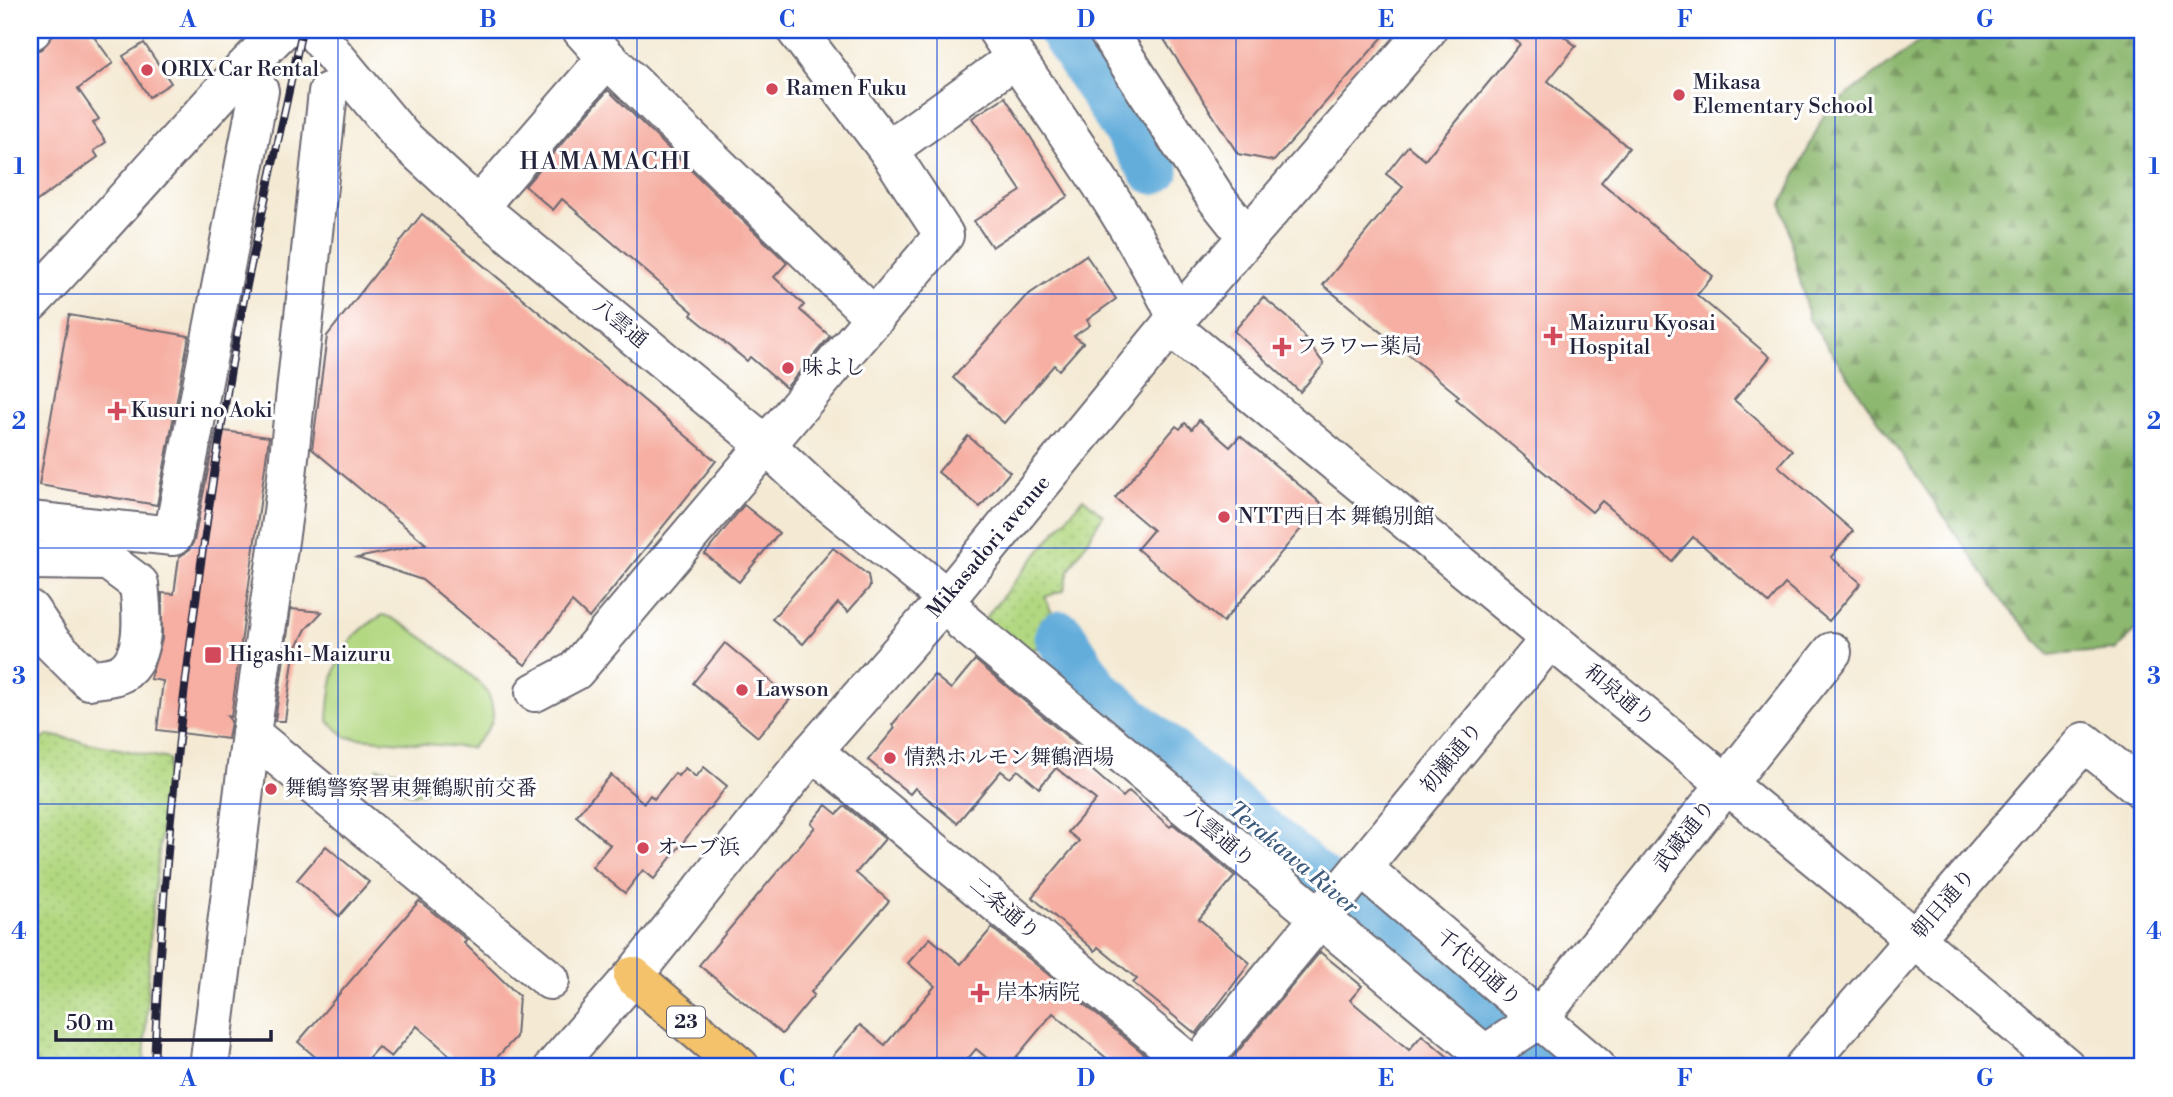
<svg xmlns="http://www.w3.org/2000/svg" width="2173" height="1097" font-family="'Libre Bodoni','Noto Serif JP',serif">
  <style>
    .forest { fill: url(#forest-firs); stroke: #586d55; stroke-width: 2 }
    .park { fill: url(#park-dots); stroke: #6a7d5e; stroke-width: 2 }
    .garden { fill: #b2d881; stroke: #6a7d5e; stroke-width: 2 }
    .lines { fill: none; stroke-linecap: round; stroke-linejoin: round }
    .river { stroke: #63addb; stroke-width: 51 }
    .building { fill: #f6afa2 }
    .minor-casing { stroke: #6c6871; stroke-width: 42 }
    .major-casing { stroke: #6c6871; stroke-width: 42 }
    .minor { stroke: #fff; stroke-width: 38 }
    .major { stroke: #f3c26a; stroke-width: 38 }
    .rail-casing { stroke: #22223b; stroke-width: 8 }
    .rail { stroke: #fff; stroke-width: 5; stroke-dasharray: 16; stroke-linecap: butt }
    .grid { fill: none; stroke: #1d4ed8; stroke-width: 2; stroke-opacity: 0.55 }
    .poi-dot { fill: #d1495b; stroke: #fff; stroke-width: 2.5 }
    .labels { text-anchor: middle; dominant-baseline: central; stroke-width: 6; stroke-linejoin: round; paint-order: stroke }
    .shield { fill: #fff; stroke: #646476; stroke-width: 2 }
    .shield-label { font-size: 19px; font-weight: bold; fill: #22223b }
    .poi-label { font-size: 21px; fill: #22223b; stroke: #fff; text-anchor: start }
    .street-label { font-size: 21px; fill: #22223b; stroke: #fff }
    .water-label { font-size: 23px; font-style: italic; fill: #3c5a7b; stroke: #fff }
    .quarter-label { font-size: 24px; letter-spacing: 2px; fill: #22223b; stroke: #fff }
    .neatline { fill: none; stroke: #1d4ed8; stroke-width: 2.5 }
    .grid-label { font-size: 23px; text-anchor: middle; font-weight: bold; fill: #1d4ed8 }
  </style>
  <defs>
    <pattern id="forest-firs" width="22" height="20" patternUnits="userSpaceOnUse" patternTransform="scale(1.75)"><rect width="22" height="20" fill="#8db86f"/><path d="M5 1l3.5 6h-7zM16 11l3.5 6h-7z" fill="#73955c"/></pattern>
    <pattern id="park-dots" width="8" height="8" patternUnits="userSpaceOnUse" patternTransform="scale(1.75)"><rect width="8" height="8" fill="#b2d881"/><path d="M2 2h.1M6 6h.1" fill="none" stroke="#99b970" stroke-width="1.8" stroke-linecap="round"/></pattern>
  </defs>
  <rect width="100%" height="100%" fill="#fff"/>
  <filter id="ink" filterUnits="userSpaceOnUse"><feTurbulence type="fractalNoise" baseFrequency=".0143" numOctaves="2"/><feDisplacementMap in="SourceGraphic" scale="14" xChannelSelector="R" yChannelSelector="G"/><feConvolveMatrix kernelMatrix="1 2 1 2 8 2 1 2 1" color-interpolation-filters="sRGB"/></filter>
  <filter id="wash" filterUnits="userSpaceOnUse"><feTurbulence type="fractalNoise" baseFrequency=".00686" numOctaves="4" result="noise"/><feDisplacementMap in="SourceGraphic" scale="28" xChannelSelector="R" yChannelSelector="G"/><feGaussianBlur stdDeviation="1.57" result="paint"/><feColorMatrix in="noise" values="0 0 0 0 0 0 0 0 0 0 0 0 0 0 0 0 0 1.4 0 .05"/><feComposite in="paint" operator="in"/></filter>
  <g filter="url(#wash)">
    <rect width="100%" height="100%" fill="#f4ead4"/>
    <!-- forest -->
    <polygon class="forest" points="1935,30 2143,30 2143,624 2116,650 2049,655 2002,601 1809,319 1782,204 1826,111"/>
    <!-- park -->
    <g class="park">
      <polygon points="1083,498 1103,515 1069,570 1064,590 1045,597 1059,630 1028,654 985,618"/>
      <polygon points="49,735 169,759 151,924 144,1067 39,1067 30,1054 30,748"/>
    </g>
    <!-- garden -->
    <g class="garden">
      <path d="M383,615C403,619 475,675 487,692C490,697 493,707 493,713C493,728 480,738 471,748L346,737L328,721C331,673 337,640 383,615Z"/>
      <path d="M377,769V768L447,777C413,804 405,796 377,769Z"/>
    </g>
    <g class="lines">
      <!-- river -->
      <g class="river">
        <polyline points="1063,30 1154,169"/>
        <polyline points="1060,636 1095,691 1540,1067"/>
      </g>
    </g>
    <g id="blocks">
      <!-- building -->
      <g class="building">
        <polygon points="57,30 89,30 113,63 78,89 99,119 93,123 106,142 94,151 98,157 30,206 30,53 42,49"/>
        <polygon points="1158,30 1389,30 1274,161 1238,154"/>
        <polygon points="1504,30 1556,30 1576,46 1548,81 1629,148 1601,182 1713,276 1697,295 1770,357 1734,400 1792,450 1778,466 1853,531 1831,557 1861,583 1829,621 1785,584 1769,603 1693,537 1672,561 1602,501 1592,512 1456,399 1459,396 1323,285 1403,187 1386,174 1408,146 1425,160 1520,44"/>
        <polygon points="144,43 171,83 149,97 123,56"/>
        <polygon points="608,90 787,263 774,277 804,305 800,310 830,336 786,388 750,357 747,361 691,315 693,312 562,199 553,210 525,186"/>
        <polygon points="1005,97 1068,196 992,247 974,221 1021,191 972,118"/>
        <polygon points="422,214 716,461 589,618 572,602 525,665 422,580 357,558 426,544 312,449 327,336"/>
        <polygon points="1086,255 1116,299 1087,320 1090,325 1074,336 1083,343 1059,370 1054,365 1004,423 953,378 1025,297"/>
        <polygon points="1263,297 1292,321 1324,364 1300,392 1234,331"/>
        <polygon points="69,315 189,336 157,505 39,485"/>
        <polygon points="1199,420 1230,447 1240,436 1322,504 1223,622 1137,549 1153,530 1115,498 1176,426 1180,429 1185,423 1192,429"/>
        <polygon points="216,430 269,437 231,717 227,716 231,721 228,739 157,730 163,681 150,679 162,639 162,593 174,594 179,557 189,550 194,541"/>
        <polygon points="968,436 1010,472 980,507 938,472"/>
        <polygon points="744,505 779,533 739,582 705,554"/>
        <polygon points="833,548 868,575 870,587 848,612 838,603 803,644 772,619"/>
        <polygon points="291,609 322,612 306,629 294,653 285,721 275,721"/>
        <polygon points="725,643 791,698 758,737 693,683"/>
        <polygon points="975,660 1076,744 1070,751 1123,797 1129,791 1170,827 1173,824 1235,876 1199,919 1250,963 1196,1034 1133,983 1137,979 1098,947 1095,951 1032,897 1079,841 1068,832 1096,800 1056,768 1039,788 1018,770 1010,778 1001,771 957,823 915,788 910,794 868,760 895,728 892,725 934,675 951,689"/>
        <polygon points="704,767 727,786 654,879 643,870 625,893 592,867 610,845 576,816 611,775 644,803 650,795 654,799 675,773 678,776 685,768 696,777"/>
        <polygon points="826,805 837,814 845,806 885,839 856,873 889,901 811,992 814,995 782,1034 699,965 815,827 811,823"/>
        <polygon points="326,846 369,882 339,916 297,880"/>
        <polygon points="419,901 467,940 464,943 519,996 516,1037 488,1067 463,1067 417,1026 391,1057 378,1047 360,1067 327,1067 298,1042"/>
        <polygon points="992,928 1160,1067 1117,1067 1053,1013 1008,1067 998,1067 976,1049 961,1067 823,1067 860,1025 885,1045 935,986 908,963 930,938 961,964"/>
        <polygon points="1320,952 1362,986 1350,1000 1409,1050 1422,1035 1460,1067 1225,1067"/>
      </g>
    </g>
  </g>
  <g filter="url(#ink)">
    <use href="#blocks" fill-opacity="0" stroke="#6c6871" stroke-width="2"/>
    <g class="lines">
      <!-- minor casing -->
      <g class="minor-casing">
        <g id="minor">
          <polyline points="313,30 401,136 478,207 767,446 816,492 947,598 963,622 1500,1067"/>
          <polyline points="582,30 607,58 875,318"/>
          <path d="M997,30C1060,125 1129,215 1177,318"/>
          <polyline points="1107,30 1216,198 1247,237"/>
          <polyline points="30,31 32,30"/>
          <polyline points="328,92 283,513 251,734 550,980"/>
          <polyline points="888,150 1016,58"/>
          <polyline points="478,207 607,58"/>
          <path d="M30,303C116,214 194,117 282,30"/>
          <polyline points="1170,326 1915,939 2066,1067"/>
          <polyline points="30,521 173,536 259,91"/>
          <path d="M30,560L108,561L139,584C142,611 148,663 117,675C108,678 98,678 89,680L52,643L30,610"/>
          <polyline points="535,692 575,671 944,235 888,150 796,30"/>
          <polyline points="813,751 1194,1067"/>
          <polyline points="1362,868 1596,1067"/>
          <polyline points="1484,1055 1538,1020 1832,652"/>
          <polyline points="209,1067 251,734"/>
          <polyline points="554,1067 633,976 813,751 947,598 1170,326 1427,30"/>
          <polyline points="1197,1067 1550,639"/>
          <polyline points="1804,1067 2084,742 2143,790"/>
        </g>
      </g>
      <!-- major casing -->
      <g class="major-casing">
        <polyline id="major" points="633,976 740,1067"/>
      </g>
      <!-- minor -->
      <use href="#minor" class="minor"/>
      <!-- major -->
      <use href="#major" class="major"/>
      <!-- rail casing -->
      <g class="rail-casing">
        <path id="rail" d="M154,1067C163,842 190,616 227,393C247,271 277,151 302,30"/>
      </g>
      <!-- rail -->
      <use href="#rail" class="rail"/>
    </g>
  </g>
  <!-- grid -->
  <path class="grid" d="M338,30V1067M637,30V1067M937,30V1067M1236,30V1067M1536,30V1067M1835,30V1067M30,294H2143M30,548H2143M30,804H2143"/>
  <!-- markers -->
  <g class="poi-dot">
    <circle cx="147" cy="70" r="7"/>
    <circle cx="772" cy="89" r="7"/>
    <circle cx="1679" cy="95" r="7"/>
    <path d="M1549.5 325.5h7v7h7v7h-7v7h-7v-7h-7v-7h7z"/>
    <path d="M1278.5 336.5h7v7h7v7h-7v7h-7v-7h-7v-7h7z"/>
    <circle cx="788" cy="368" r="7"/>
    <path d="M113.5 400.5h7v7h7v7h-7v7h-7v-7h-7v-7h7z"/>
    <circle cx="1224" cy="517" r="7"/>
    <rect x="204" y="646" width="18" height="18" rx="3.5"/>
    <circle cx="742" cy="690" r="7"/>
    <circle cx="890" cy="758" r="7"/>
    <circle cx="271" cy="789" r="7"/>
    <circle cx="643" cy="848" r="7"/>
    <path d="M976.5 982.5h7v7h7v7h-7v7h-7v-7h-7v-7h7z"/>
  </g>
  <g class="labels">
    <!-- shield labels -->
    <rect class="shield" x="667" y="1006.5" width="38" height="31" rx="5"/>
    <g class="shield-label">
      <text x="686" y="1022">23</text>
    </g>
    <!-- poi labels -->
    <g class="poi-label">
      <text x="161" y="70">ORIX Car Rental</text>
      <text x="1693" y="83">Mikasa<tspan x="1693" dy="24">Elementary School</tspan></text>
      <text x="786" y="89">Ramen Fuku</text>
      <text x="1569" y="324">Maizuru Kyosai<tspan x="1569" dy="24">Hospital</tspan></text>
      <text x="1296" y="347">フラワー薬局</text>
      <text x="802" y="368">味よし</text>
      <text x="131" y="411">Kusuri no Aoki</text>
      <text x="1238" y="517">NTT西日本 舞鶴別館</text>
      <text x="229" y="655">Higashi-Maizuru</text>
      <text x="756" y="690">Lawson</text>
      <text x="904" y="758">情熱ホルモン舞鶴酒場</text>
      <text x="285" y="789">舞鶴警察署東舞鶴駅前交番</text>
      <text x="657" y="848">オーブ浜</text>
      <text x="996" y="993">岸本病院</text>
    </g>
    <!-- street labels -->
    <g class="street-label">
      <text transform="translate(620 324) rotate(40)">八雲通</text>
      <text transform="translate(989 547) rotate(-50)">Mikasadori avenue</text>
      <text transform="translate(1619 696) rotate(40)">和泉通り</text>
      <text transform="translate(1452 758) rotate(-51)">初瀬通り</text>
      <text transform="translate(1685 836) rotate(-52)">武蔵通り</text>
      <text transform="translate(1219 837) rotate(40)">八雲通り</text>
      <text transform="translate(1944 904) rotate(-49)">朝日通り</text>
      <text transform="translate(1004 909) rotate(40)">二条通り</text>
      <text transform="translate(1478 968) rotate(41)">千代田通り</text>
    </g>
    <!-- water labels -->
    <g class="water-label">
      <text transform="translate(1293 858) rotate(40)">Terakawa River</text>
    </g>
    <!-- quarter labels -->
    <g class="quarter-label">
      <text x="606" y="162">HAMAMACHI</text>
    </g>
  </g>
  <!-- margin -->
  <rect width="2173" height="1097" fill="none" stroke="#fff" stroke-width="77"/>
  <!-- scale -->
  <path d="M56 1030v10h215v-10" fill="none" stroke="#22223b" stroke-width="3.5"/>
  <text x="66" y="1030" font-size="21" fill="#22223b" stroke="#ffffff" stroke-width="5" paint-order="stroke">50 m</text>
  <rect x="38" y="38" width="2096" height="1020" class="neatline"/>
  <g class="grid-label">
    <text x="188" y="27">A</text>
    <text x="488" y="27">B</text>
    <text x="787" y="27">C</text>
    <text x="1086" y="27">D</text>
    <text x="1386" y="27">E</text>
    <text x="1685" y="27">F</text>
    <text x="1985" y="27">G</text>
    <text x="19" y="174">1</text>
    <text x="2154" y="174">1</text>
    <text x="19" y="429">2</text>
    <text x="2154" y="429">2</text>
    <text x="19" y="684">3</text>
    <text x="2154" y="684">3</text>
    <text x="19" y="939">4</text>
    <text x="2154" y="939">4</text>
    <text x="188" y="1086">A</text>
    <text x="488" y="1086">B</text>
    <text x="787" y="1086">C</text>
    <text x="1086" y="1086">D</text>
    <text x="1386" y="1086">E</text>
    <text x="1685" y="1086">F</text>
    <text x="1985" y="1086">G</text>
  </g>
</svg>
